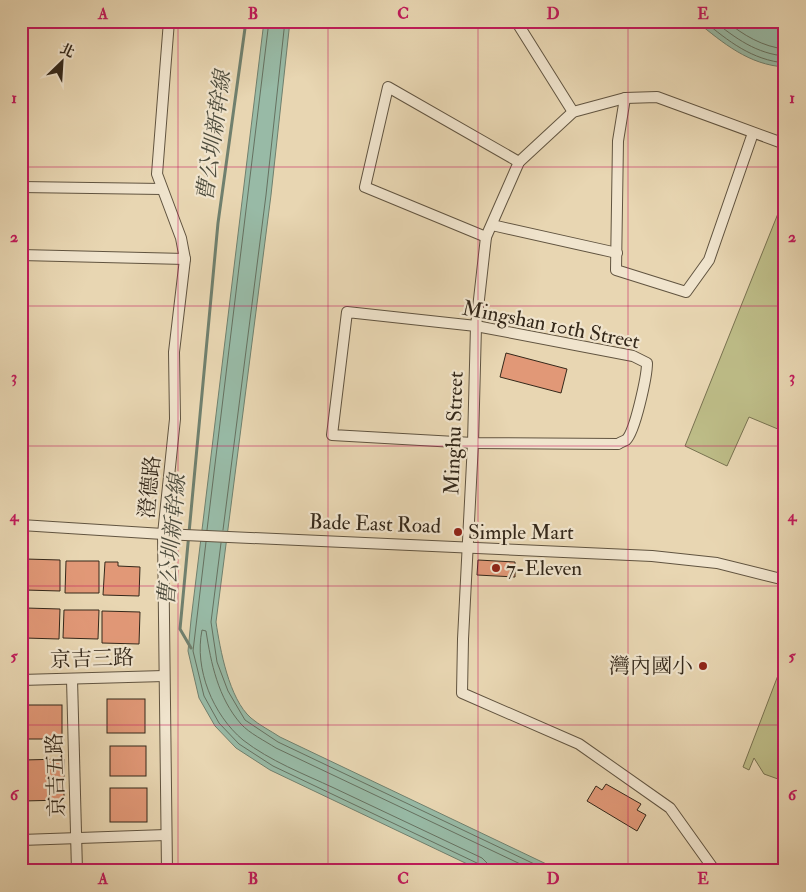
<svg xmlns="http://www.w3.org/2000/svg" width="806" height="892" font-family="'IM FELL Double Pica','Noto Serif TC',serif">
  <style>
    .green { fill: #bdbc87; stroke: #787250 }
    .water { fill: #98baa6; stroke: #70806e }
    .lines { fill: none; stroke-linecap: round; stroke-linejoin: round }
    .shore { stroke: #667160; stroke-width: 1 }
    .stream { stroke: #70806e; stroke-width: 3 }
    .building { fill: #e19877; stroke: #34281a }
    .street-casing { stroke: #615440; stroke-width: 12 }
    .street { stroke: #f0e4cd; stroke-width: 10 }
    .grid { fill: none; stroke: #c2185b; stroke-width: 1; stroke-opacity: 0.55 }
    .poi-dot { fill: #8f2418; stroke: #f0e4cd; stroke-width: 2 }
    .labels { text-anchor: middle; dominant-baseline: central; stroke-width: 4.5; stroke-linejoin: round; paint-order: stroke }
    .street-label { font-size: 21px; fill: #34281a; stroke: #f0e4cd }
    .poi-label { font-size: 21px; fill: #34281a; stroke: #f0e4cd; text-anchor: start }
    .water-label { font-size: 22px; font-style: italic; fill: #4d4c3d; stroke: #f0e4cd }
    .neatline { fill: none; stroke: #c2185b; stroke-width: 2 }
    .grid-label { font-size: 16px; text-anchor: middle; font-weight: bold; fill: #c2185b }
  </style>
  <rect width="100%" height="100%" fill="#e8d6b2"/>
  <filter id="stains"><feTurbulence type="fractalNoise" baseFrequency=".004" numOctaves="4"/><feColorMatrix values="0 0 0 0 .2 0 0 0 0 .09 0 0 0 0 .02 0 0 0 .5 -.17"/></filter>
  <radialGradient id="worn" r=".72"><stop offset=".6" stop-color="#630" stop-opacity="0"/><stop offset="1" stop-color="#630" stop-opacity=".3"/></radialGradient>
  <!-- green -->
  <g class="green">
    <polygon points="779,211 785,214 785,432 749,417 727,466 685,446"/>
    <polygon points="785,657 785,773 778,779 764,774 754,758 749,770 743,767"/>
  </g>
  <!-- water -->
  <g class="water">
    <path d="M264,21H290L271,195L216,622C220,649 229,699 251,718C259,725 271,731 280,737L561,871H482L270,770L236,748L215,726L199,698L188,651L191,620Z"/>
    <path d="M696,21H785V67C749,65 723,43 696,21Z"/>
  </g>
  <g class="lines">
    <!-- shore -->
    <g class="shore">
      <path d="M704,21C728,41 752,60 785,63"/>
      <path d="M714,21C735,38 757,54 785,56"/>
      <path d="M726,21C743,35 763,47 785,49"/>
      <polyline points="207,530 269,21"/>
      <polyline points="223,530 266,195 285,21"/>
      <polyline points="206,542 193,651 204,696 219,723 239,744 273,766 479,864 483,871"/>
      <polyline points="221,543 211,622 217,662 228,691 245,720 278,742 549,871"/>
      <path d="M489,871L488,864L482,858C433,835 383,811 334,788C304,774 270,761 243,740C213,715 194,669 202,630L206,631C211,663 218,698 241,724C249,733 265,741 276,748L535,871"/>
    </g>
    <!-- stream -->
    <polyline class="stream" points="191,648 180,629 218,223 246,21"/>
  </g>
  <!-- building -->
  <g class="building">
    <polygon points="506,353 567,369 561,393 500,377"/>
    <polygon points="26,559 60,560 60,591 25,590"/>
    <polygon points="478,560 515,562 515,577 477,575"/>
    <polygon points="66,561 99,561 99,593 65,593"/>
    <polygon points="105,562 118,562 118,566 140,567 139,596 103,595"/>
    <polygon points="26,608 60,609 59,639 25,638"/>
    <polygon points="64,610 99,610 98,639 63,638"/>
    <polygon points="102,611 140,612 139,644 102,643"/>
    <rect x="107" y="699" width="38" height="34"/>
    <rect x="24" y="705" width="38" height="34"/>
    <rect x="110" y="746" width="36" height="30"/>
    <polygon points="64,759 64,800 23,801 23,760"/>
    <polygon points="606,784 641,804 637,810 646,815 637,831 587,801 596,786 602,790"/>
    <rect x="110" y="788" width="37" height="34"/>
  </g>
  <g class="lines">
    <!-- street casing -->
    <g class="street-casing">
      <g id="street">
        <polyline points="516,21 573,112"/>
        <polyline points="21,32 22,21"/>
        <polyline points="625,98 618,141 616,270 686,292 709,260 753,133"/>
        <polyline points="21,187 162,189"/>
        <polyline points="492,225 617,253"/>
        <polyline points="486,237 365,187 388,87 519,162"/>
        <polyline points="21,255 185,259"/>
        <path d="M347,312L476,326L633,356L647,363C647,376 635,432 626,440C624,441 621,442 618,444L473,443L332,435Z"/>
        <polyline points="21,525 163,534 652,556 717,563 785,580"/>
        <polyline points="72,679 77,871"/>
        <polyline points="21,680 164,676"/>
        <polyline points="21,840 166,835"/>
        <polyline points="167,871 163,534 175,419 174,352 185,259 181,238 157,174 169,21"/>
        <polyline points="715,871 670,808 579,744 462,693 463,639 473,443 476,326 486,237 519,162 573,112 625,98 657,97 785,144"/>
      </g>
    </g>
    <!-- street -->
    <use href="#street" class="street"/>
  </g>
  <!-- grid -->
  <path class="grid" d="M178,21V871M328,21V871M478,21V871M628,21V871M21,167H785M21,306H785M21,446H785M21,586H785M21,725H785"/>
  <!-- markers -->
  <g class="poi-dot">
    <circle cx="458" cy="532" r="5"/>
    <circle cx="496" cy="568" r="5"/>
    <circle cx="703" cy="666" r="5"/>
  </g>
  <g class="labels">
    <!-- street labels -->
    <g class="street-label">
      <text transform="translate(551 325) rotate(11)">Mingshan 10th Street</text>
      <text transform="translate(454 433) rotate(-88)">Minghu Street</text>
      <text transform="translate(150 487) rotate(-84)">澄德路</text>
      <text transform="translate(375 524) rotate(2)">Bade East Road</text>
      <text transform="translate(92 659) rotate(-2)">京吉三路</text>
      <text transform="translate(56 775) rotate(-92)">京吉五路</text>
    </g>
    <!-- poi labels -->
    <g class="poi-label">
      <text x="468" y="532">Simple Mart</text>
      <text x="506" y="568">7-Eleven</text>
      <text x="693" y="666" text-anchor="end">灣內國小</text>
    </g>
    <!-- water labels -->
    <g class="water-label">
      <text transform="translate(214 136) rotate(-82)">曹公圳新幹線</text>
      <text transform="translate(172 540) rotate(-85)">曹公圳新幹線</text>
    </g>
  </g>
  <!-- margin -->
  <rect width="806" height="892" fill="none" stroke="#e8d6b2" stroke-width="55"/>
  <!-- north arrow -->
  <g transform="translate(62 62) rotate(25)" stroke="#f0e4cd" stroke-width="4" paint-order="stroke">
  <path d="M0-4L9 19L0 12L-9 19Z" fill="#34281a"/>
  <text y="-8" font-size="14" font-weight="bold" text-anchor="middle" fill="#34281a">北</text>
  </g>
  <rect x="28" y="28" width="750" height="836" class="neatline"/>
  <g class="grid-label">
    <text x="103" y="19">A</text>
    <text x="253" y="19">B</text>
    <text x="403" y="19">C</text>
    <text x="553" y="19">D</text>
    <text x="703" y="19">E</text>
    <text x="14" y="103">1</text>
    <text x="792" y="103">1</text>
    <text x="14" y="242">2</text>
    <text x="792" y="242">2</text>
    <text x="14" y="382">3</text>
    <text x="792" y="382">3</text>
    <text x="14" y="521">4</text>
    <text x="792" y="521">4</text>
    <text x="14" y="661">5</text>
    <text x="792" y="661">5</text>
    <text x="14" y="800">6</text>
    <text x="792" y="800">6</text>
    <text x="103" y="884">A</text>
    <text x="253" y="884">B</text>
    <text x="403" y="884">C</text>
    <text x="553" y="884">D</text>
    <text x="703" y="884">E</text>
  </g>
  <rect width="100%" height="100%" filter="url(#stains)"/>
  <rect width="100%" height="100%" fill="url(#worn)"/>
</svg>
